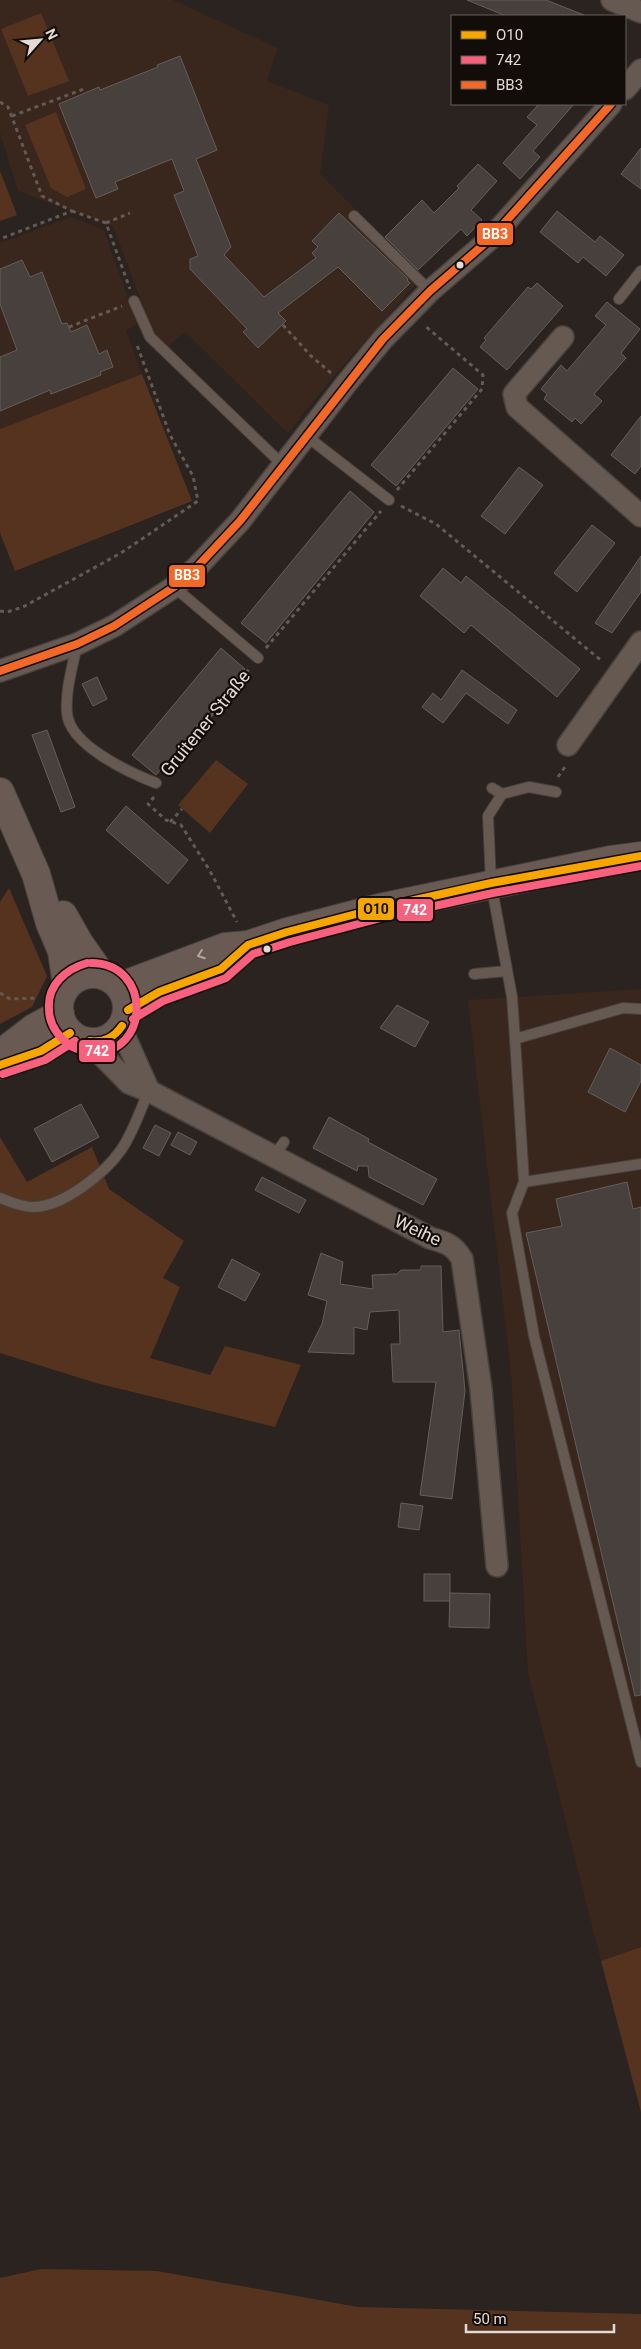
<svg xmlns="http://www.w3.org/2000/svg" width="641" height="2349" font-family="Roboto,sans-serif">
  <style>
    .built { fill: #39261d }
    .green { fill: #55331f }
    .building { fill: #47403d; stroke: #655e5a }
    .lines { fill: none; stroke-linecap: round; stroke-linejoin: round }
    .lane-casing { stroke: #48413d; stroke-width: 12 }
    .street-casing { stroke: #48413d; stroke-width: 24 }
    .secondary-casing { stroke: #48413d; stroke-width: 30 }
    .path { stroke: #645a55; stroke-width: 3; stroke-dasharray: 4 4; stroke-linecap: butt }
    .lane { stroke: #665952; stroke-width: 10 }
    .street { stroke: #665952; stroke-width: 21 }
    .secondary { stroke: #695a54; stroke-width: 28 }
    .bus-1-casing { stroke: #130d09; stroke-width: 11 }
    .bus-2-casing { stroke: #130d09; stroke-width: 11 }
    .bus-3-casing { stroke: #130d09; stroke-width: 11 }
    .bus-1 { stroke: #f7a600; stroke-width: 8 }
    .bus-2 { stroke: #f8607d; stroke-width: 8 }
    .bus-3 { stroke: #f36827; stroke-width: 8 }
    .oneway { stroke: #b2a7a1 }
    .bus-dot { fill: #e3dad5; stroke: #130d09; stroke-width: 2 }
    .labels { text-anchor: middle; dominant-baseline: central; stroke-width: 4.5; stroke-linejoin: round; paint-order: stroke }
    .street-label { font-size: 18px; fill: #e3dad5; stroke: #130d09 }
    .line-badge { stroke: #130d09; stroke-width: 2 }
    .badge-label { font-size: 14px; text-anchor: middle; font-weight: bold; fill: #fff }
    .pale-badge-label { font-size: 14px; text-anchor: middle; font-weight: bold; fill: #111 }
  </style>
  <rect width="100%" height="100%" fill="#2b231f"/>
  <!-- built -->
  <g class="built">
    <polygon points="0,0 173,0 278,48 267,81 329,105 320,174 423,276 334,376 288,433 185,332 164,350 151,327 113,226 18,191 0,133"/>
    <polygon points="71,217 104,230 137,325 126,330 142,374 0,429 0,243"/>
    <polygon points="641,989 641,1947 601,1961 528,1673 511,1373 468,1000"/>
  </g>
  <!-- green -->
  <g class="green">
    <polygon points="41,13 69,81 28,96 1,29"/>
    <polygon points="56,112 86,189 67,197 51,188 25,125"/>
    <polygon points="0,171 17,215 0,221"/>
    <polygon points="142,374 192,501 15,571 0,533 0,429"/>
    <polygon points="216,760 248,784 210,833 178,805"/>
    <polygon points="9,888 47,976 32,1007 0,1024 0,902"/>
    <polygon points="0,1137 27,1182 92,1147 109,1189 184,1241 163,1278 180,1287 150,1358 210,1375 225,1346 301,1365 275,1427 96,1383 0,1353"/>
    <polygon points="641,1947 641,2112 601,1961"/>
    <polygon points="41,2269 157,2271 358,2307 641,2314 641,2349 0,2349 0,2278"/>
  </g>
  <!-- building -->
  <g class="building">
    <polygon points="467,0 546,0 584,15 506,16"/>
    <polygon points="180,56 217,150 196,159 231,247 224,255 264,297 316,258 312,253 318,247 312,241 339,213 408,279 407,280 410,283 382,311 338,267 278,313 286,321 258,348 243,332 247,329 190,269 190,259 198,256 174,195 184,191 172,159 115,182 118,189 96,198 59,104 99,87 100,90 158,67 157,65"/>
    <polygon points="539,104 574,104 533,151 540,157 520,179 503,163 537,125 527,117"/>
    <polygon points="641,148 641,189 621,174"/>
    <polygon points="478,164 497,181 471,210 482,220 467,236 461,229 418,270 385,237 422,200 434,213 459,188 457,186"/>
    <polygon points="557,211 595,242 600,236 624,255 606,276 583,257 578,263 540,232"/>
    <polygon points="22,260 30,277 42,272 62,324 67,323 71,332 87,325 99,354 107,350 113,367 100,372 101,375 51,394 50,390 0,411 0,357 17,350 0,304 0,269"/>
    <polygon points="537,283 563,306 507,370 480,347 486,340 484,338 528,287 531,289"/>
    <polygon points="607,302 640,329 621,353 626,358 594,394 602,401 581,424 575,418 572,422 544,399 547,394 541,389 561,365 567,371 606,325 595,316"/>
    <polygon points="453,368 478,389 396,486 371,465"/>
    <polygon points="641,416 641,466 635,474 611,455"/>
    <polygon points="519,467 543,485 505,534 481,516"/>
    <polygon points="350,491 374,512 266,643 241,623"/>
    <polygon points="592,525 615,543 577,592 554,573"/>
    <polygon points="641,556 641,592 612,633 595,623"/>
    <polygon points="443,568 461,583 466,576 580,669 557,697 471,625 464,633 420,596"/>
    <polygon points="221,648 245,669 156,775 132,755"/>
    <polygon points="462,670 517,710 508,724 466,693 443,723 422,707 433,693 441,700"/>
    <polygon points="97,677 107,699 93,706 82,684"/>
    <polygon points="47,730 75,807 61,812 32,735"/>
    <polygon points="126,806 188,860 168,884 106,830"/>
    <polygon points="397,1005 429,1022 415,1047 380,1028"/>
    <polygon points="610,1048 641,1065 641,1081 625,1112 588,1092"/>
    <polygon points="81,1104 99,1137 52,1162 34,1129"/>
    <polygon points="329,1117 369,1139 368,1142 437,1179 423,1205 369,1177 368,1166 358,1166 357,1171 313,1148"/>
    <polygon points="155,1125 171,1133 159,1156 143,1148"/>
    <polygon points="178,1132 197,1142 190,1155 171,1145"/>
    <polygon points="262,1177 306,1200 299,1213 255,1190"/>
    <polygon points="627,1182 633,1209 641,1207 641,1695 635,1696 526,1233 562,1226 556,1199"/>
    <polygon points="321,1253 343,1262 340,1284 373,1289 372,1275 397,1274 401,1270 421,1270 421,1266 441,1266 443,1332 459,1330 465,1391 452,1499 420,1495 436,1382 393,1382 391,1344 400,1344 399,1310 370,1312 367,1330 354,1327 354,1354 308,1352 322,1324 327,1301 308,1295"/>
    <polygon points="232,1259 260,1274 245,1301 218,1287"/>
    <polygon points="401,1503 423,1506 419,1530 398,1527"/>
    <rect x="424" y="1574" width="26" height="27"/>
    <polygon points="450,1593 490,1594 489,1628 449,1627"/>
  </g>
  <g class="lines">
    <!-- lane casing -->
    <g class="lane-casing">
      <g id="lane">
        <polyline points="354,216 430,291"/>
        <polyline points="619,299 641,271"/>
        <polyline points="134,301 150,337 283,465"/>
        <polyline points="305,435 389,500"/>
        <polyline points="174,587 258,658"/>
        <path d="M77,644C73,666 65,690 67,713C69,745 130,773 156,783"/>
        <polyline points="492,788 502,794"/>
        <polyline points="556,792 529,787 502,794 488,816 491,883 512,997 515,1039 524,1182 512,1213 534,1336 641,1762"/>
        <polyline points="474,974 507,971"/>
        <polyline points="515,1039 623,1008 641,1009"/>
        <polyline points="274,1156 284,1142"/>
        <polyline points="524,1182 641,1164"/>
        <path d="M0,1198C11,1202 21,1207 33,1207C63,1207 105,1173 121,1150C133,1133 140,1110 149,1091"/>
      </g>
    </g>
    <!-- street casing -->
    <g class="street-casing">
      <g id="street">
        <polyline points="612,0 641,12"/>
        <polyline points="625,89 641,70"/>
        <polyline points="563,337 514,394 517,407 641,516"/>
        <polyline points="0,671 77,644 114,626 174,587 197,567 240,521 346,384 383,339 430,291 490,239 611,104"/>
        <polyline points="568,745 641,642"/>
        <polyline points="121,1028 149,1091"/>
        <path d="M89,1042L129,1083L149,1091L430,1238C445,1242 454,1245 462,1259L481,1389L497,1566"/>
      </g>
    </g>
    <!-- secondary casing -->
    <g class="secondary-casing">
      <g id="secondary">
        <polyline points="0,792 36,874 50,923 62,951 67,985"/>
        <polyline points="63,915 79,943 100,973"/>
        <circle cx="93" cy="1008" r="34"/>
        <polyline points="121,986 225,947 248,945 287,932 379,908 611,860 641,856"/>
        <polyline points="128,1010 159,992 221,969 248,945"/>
        <polyline points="0,1054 34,1028 60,1014"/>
        <polyline points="0,1065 41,1051 70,1033"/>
      </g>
    </g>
    <!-- path -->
    <g class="path">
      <polyline points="0,102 8,107 42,196 72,211 0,239"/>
      <polyline points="12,116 84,89"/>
      <polyline points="72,211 106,223 130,289"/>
      <polyline points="106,223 130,213"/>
      <polyline points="283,325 311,356 331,373"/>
      <polyline points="69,327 122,306"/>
      <polyline points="397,490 482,389 483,375 424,325"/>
      <polyline points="401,506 436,524 603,662"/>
      <polyline points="0,611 7,612 23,607 121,553 198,501 193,476 170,435 137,345"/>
      <polyline points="266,648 381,511"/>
      <polyline points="165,772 250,668"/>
      <polyline points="558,777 567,764"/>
      <polyline points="154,797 148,804 166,820 181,825 210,871 237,922"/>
      <polyline points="170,822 182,809"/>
      <polyline points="0,993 10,999 38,998"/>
    </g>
    <!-- lane -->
    <use href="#lane" class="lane"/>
    <!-- street -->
    <use href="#street" class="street"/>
    <!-- secondary -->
    <use href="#secondary" class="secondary"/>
    <!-- bus-1 casing -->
    <g class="bus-1-casing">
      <g id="bus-1">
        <polyline points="128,1010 159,992 221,969 248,945 287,932 379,908 491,883 641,856"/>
        <path d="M90,1041C105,1043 114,1037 122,1026"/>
        <polyline points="0,1065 41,1051 70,1033"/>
      </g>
    </g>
    <!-- bus-2 casing -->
    <g class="bus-2-casing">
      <g id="bus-2">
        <path d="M87,963C66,969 47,985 49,1009C49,1024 57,1035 68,1044C75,1050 85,1051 93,1052C150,1055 153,963 91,963"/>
        <polyline points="133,1019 163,1001 226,978 253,954 290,942 381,918 493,893 641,866"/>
        <polyline points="3,1074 45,1060 75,1041"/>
      </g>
    </g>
    <!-- bus-3 casing -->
    <g class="bus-3-casing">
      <polyline id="bus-3" points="0,671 77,644 114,626 174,587 197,567 240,521 383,339 430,291 490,239 611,104"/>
    </g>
    <!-- bus-1 -->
    <use href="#bus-1" class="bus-1"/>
    <!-- bus-2 -->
    <use href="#bus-2" class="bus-2"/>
    <!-- bus-3 -->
    <use href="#bus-3" class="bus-3"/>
  </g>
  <!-- one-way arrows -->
  <defs><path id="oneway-chevron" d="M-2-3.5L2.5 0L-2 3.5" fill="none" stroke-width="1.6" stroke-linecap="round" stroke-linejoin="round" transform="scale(1.25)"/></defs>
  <use class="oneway" href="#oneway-chevron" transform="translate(201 955) rotate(160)"/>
  <!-- markers -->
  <g class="bus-dot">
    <circle cx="460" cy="265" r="4.5"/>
    <circle cx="267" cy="949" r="4.5"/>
  </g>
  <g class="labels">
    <!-- street labels -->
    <g class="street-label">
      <text transform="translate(205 723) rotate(-51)">Gruitener Straße</text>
      <text transform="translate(418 1230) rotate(25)">Weihe</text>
    </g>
  </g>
  <g class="line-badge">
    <rect x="476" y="222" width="38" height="24" rx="5" fill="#f36827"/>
    <rect x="168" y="564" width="38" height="24" rx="5" fill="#f36827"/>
    <rect x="357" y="897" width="38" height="24" rx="5" fill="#f7a600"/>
    <rect x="396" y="898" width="38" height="24" rx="5" fill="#f8607d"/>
    <rect x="78" y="1039" width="38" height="24" rx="5" fill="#f8607d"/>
  </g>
  <g class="badge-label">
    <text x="495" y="239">BB3</text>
    <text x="187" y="580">BB3</text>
    <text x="415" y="915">742</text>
    <text x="97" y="1056">742</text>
  </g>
  <g class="pale-badge-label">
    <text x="376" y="914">O10</text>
  </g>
  <!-- legend -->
  <rect x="451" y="15" width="175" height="90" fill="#130d09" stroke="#665f5b"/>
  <rect x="461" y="31" width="25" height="8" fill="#f7a600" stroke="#665f5b"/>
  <text x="496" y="40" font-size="15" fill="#e3dad5">O10</text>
  <rect x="461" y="56" width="25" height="8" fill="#f8607d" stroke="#665f5b"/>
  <text x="496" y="65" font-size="15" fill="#e3dad5">742</text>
  <rect x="461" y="81" width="25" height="8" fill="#f36827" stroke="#665f5b"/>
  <text x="496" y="90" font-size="15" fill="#e3dad5">BB3</text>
  <!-- north arrow -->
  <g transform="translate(40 40) rotate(63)" stroke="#130d09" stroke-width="4" paint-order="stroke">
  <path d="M0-4L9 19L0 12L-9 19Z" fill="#e3dad5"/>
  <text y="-8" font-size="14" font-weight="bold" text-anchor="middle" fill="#e3dad5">N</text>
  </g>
  <!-- scale -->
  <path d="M466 2324v8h148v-8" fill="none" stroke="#e3dad5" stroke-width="2.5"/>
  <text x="473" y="2324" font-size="15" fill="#e3dad5" stroke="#130d09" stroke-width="4" paint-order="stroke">50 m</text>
</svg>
